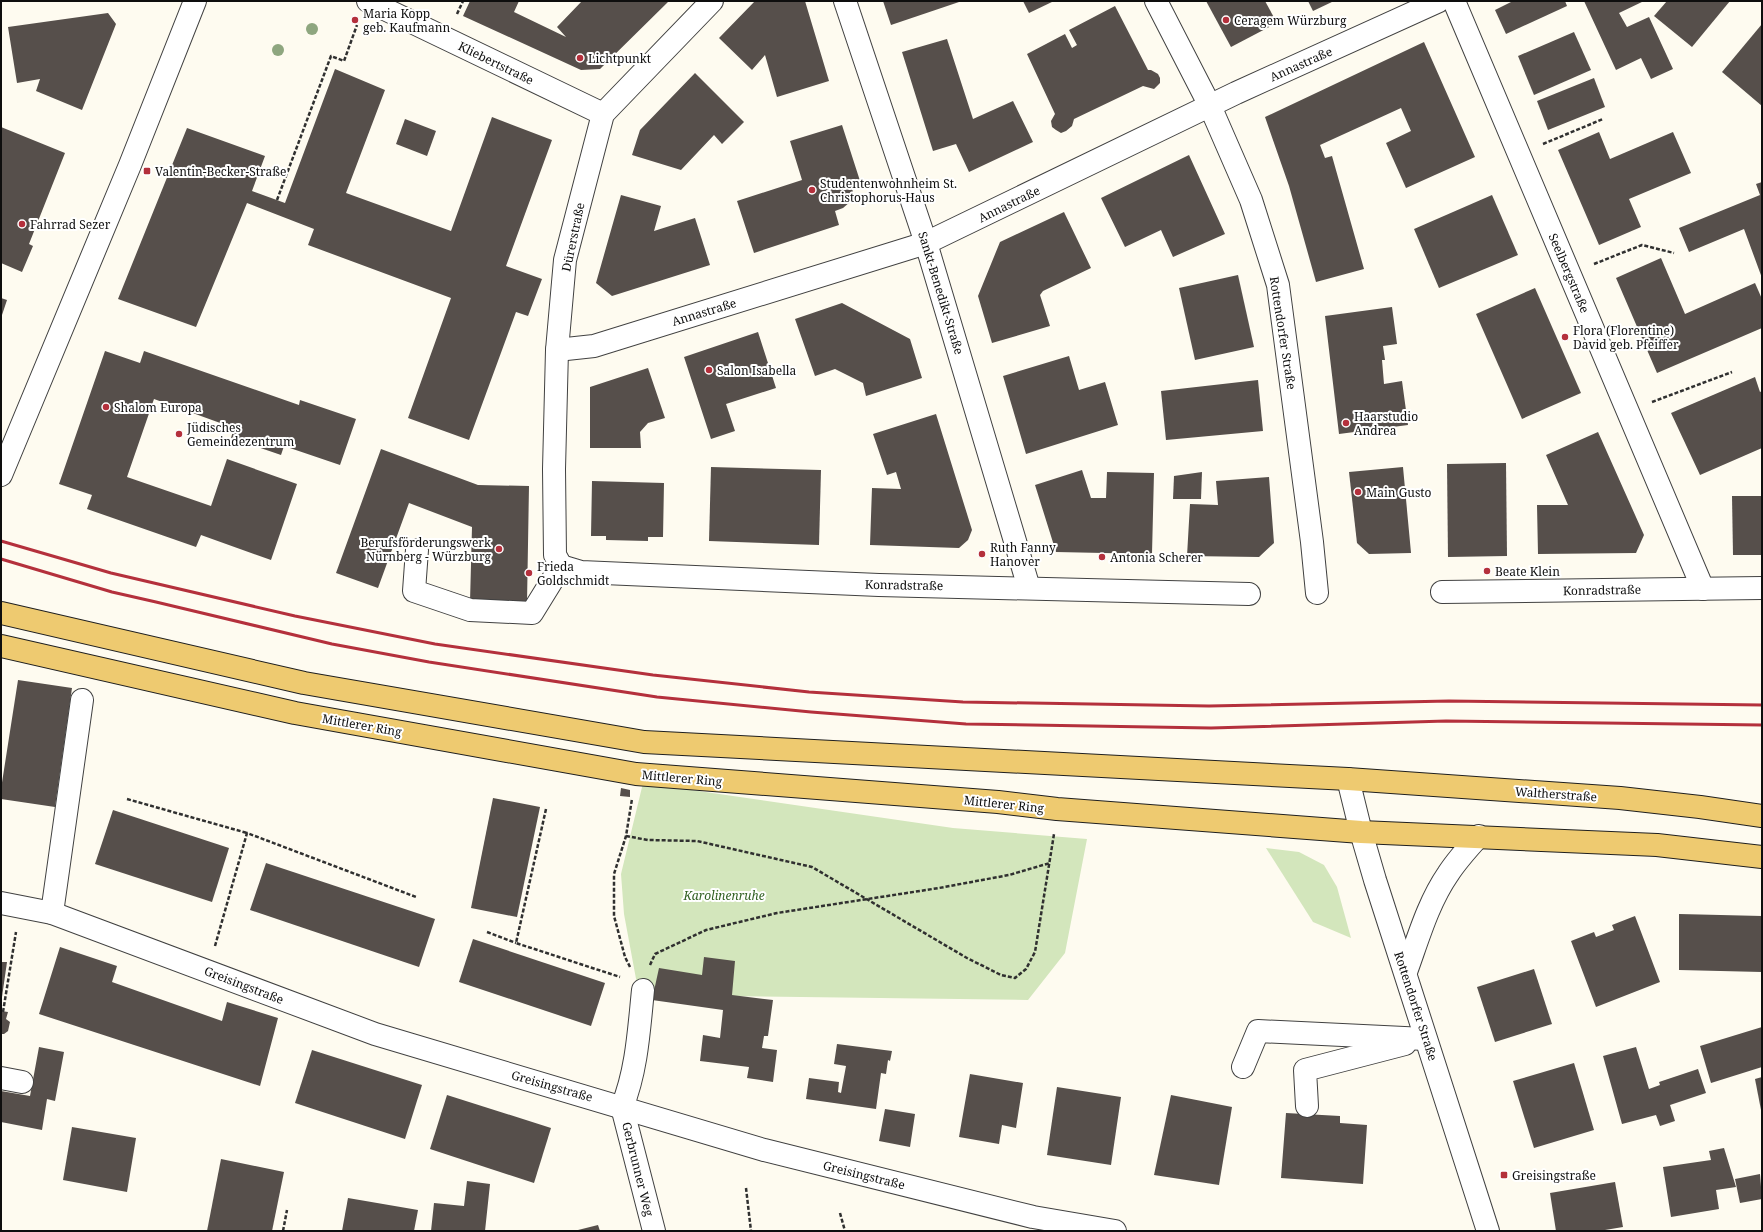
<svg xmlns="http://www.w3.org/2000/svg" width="1763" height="1232" font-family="'Noto Serif',serif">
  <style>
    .green { fill: #d3e6bc }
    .building { fill: #564f4b }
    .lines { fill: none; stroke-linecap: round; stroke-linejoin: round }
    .minor-casing { stroke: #414141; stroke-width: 24 }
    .major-casing { stroke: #1f1f1f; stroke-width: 24 }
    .path { stroke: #303030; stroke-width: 2.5; stroke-dasharray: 4 2; stroke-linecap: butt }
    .minor { stroke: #fff; stroke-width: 22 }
    .major { stroke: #eeca70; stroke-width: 22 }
    .rail { stroke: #b4303c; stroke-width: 3 }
    .tree { fill: #8ea67f }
    .poi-dot { fill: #b4303c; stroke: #fff; stroke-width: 1.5 }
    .labels { text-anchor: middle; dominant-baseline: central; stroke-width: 4; stroke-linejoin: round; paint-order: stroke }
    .poi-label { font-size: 12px; fill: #0e0e0e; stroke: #fff; text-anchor: start }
    .street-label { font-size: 12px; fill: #0e0e0e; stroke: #fff }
    .park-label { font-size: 12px; font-style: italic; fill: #326123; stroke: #fff }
  </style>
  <rect width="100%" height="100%" fill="#fefbf0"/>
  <!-- green -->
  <g class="green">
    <polygon points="643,783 953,828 1087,839 1065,953 1028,1000 639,995 624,914 621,874"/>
    <polygon points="1266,848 1299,852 1324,865 1337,887 1351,938 1313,922"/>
  </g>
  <!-- building -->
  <g class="building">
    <polygon points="470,1 519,1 514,12 566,37 557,27 582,1 669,1 600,69 581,70 463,16"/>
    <polygon points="755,1 805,1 829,81 777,97 765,55 752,70 719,38"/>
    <polygon points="883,1 962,1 891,25"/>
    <polygon points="1023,1 1054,1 1029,13"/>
    <polygon points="1206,1 1265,1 1277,23 1231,47"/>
    <polygon points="1308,1 1334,1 1313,11"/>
    <polygon points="1513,1 1565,1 1567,6 1506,34 1495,10"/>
    <polygon points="1584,1 1644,1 1619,13 1627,27 1649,17 1673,69 1651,79 1641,58 1616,70"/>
    <polygon points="1667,1 1730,1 1692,47 1654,16"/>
    <polygon points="1115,6 1148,70 1151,70 1158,74 1160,78 1160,83 1154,89 1143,86 1074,119 1072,126 1066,131 1061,133 1056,130 1052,127 1051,121 1055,114 1027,54 1065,34 1072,48 1077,45 1069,30"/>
    <polygon points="108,13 116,24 82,110 36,91 40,79 17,83 8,27"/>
    <polygon points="1762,24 1762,106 1722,72"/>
    <polygon points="1574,32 1591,70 1534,95 1518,56"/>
    <polygon points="947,39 973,119 1013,101 1033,142 969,172 956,144 933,151 902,52"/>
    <polygon points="1424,42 1475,157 1406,188 1386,143 1411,131 1401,108 1320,145 1325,158 1332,156 1364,269 1316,282 1289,186 1265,117"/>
    <polygon points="335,69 385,90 346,193 451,231 492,117 552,140 506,266 542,279 528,316 516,312 469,440 408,418 451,298 308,245 314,229 247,203 196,327 118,299 187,128 265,156 252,191 285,203"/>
    <polygon points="695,73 744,122 722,144 714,135 681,170 632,155 640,130"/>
    <polygon points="1594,78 1605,107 1548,130 1537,101"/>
    <polygon points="405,119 436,131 427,156 396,144"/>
    <polygon points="842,125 861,184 852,187 853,193 850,202 843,208 835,211 839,225 754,253 737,201 802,180 790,141"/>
    <polygon points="1,127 65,153 29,244 33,246 22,272 1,263"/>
    <polygon points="1599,132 1610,159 1673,132 1691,173 1629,199 1641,227 1599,245 1558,150"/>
    <polygon points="1189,155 1225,234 1173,257 1161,230 1125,247 1101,198"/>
    <polygon points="1762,182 1762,278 1744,229 1689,252 1679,228 1760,195 1756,184"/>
    <polygon points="621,195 661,206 654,231 695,218 710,265 612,296 596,283"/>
    <polygon points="1492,195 1518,255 1439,288 1414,229"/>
    <polygon points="1064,212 1091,268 1043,291 1040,295 1050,326 992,343 978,296 1000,242"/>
    <polygon points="1661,258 1685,314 1755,283 1762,299 1762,328 1657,373 1616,278"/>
    <polygon points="1238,275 1254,347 1195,360 1179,288"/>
    <polygon points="1535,288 1581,393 1522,419 1476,314"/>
    <polygon points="1,298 7,300 1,318"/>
    <polygon points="842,303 910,339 922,378 866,396 863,383 835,369 815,376 795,319"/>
    <polygon points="1392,307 1397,344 1383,346 1385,360 1382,360 1384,384 1402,381 1408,425 1339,434 1325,316"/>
    <polygon points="758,332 776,388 726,404 735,431 711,439 684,357"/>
    <polygon points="105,351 140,363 144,351 299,405 300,400 356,419 340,465 284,446 281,455 231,438 234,428 154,399 127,477 211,506 227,459 297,484 271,560 201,535 196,547 87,509 92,495 59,484"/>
    <polygon points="1069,356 1079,390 1105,382 1118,425 1026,454 1003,376"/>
    <polygon points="648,368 665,418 648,423 640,432 641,448 590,448 590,387"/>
    <polygon points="1755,377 1760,392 1762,391 1762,448 1700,475 1671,413"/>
    <polygon points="1258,380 1263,431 1166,440 1161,391"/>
    <polygon points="936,414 972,530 968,540 959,548 870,545 872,488 901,489 896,472 887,475 873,434"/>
    <polygon points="1598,432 1644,535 1636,553 1538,554 1537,505 1568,505 1546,455"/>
    <polygon points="381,449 478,485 529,486 527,603 470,602 472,527 409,503 378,588 336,573"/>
    <polygon points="1506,463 1507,556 1448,557 1447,464"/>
    <polygon points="711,467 821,470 819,545 709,541"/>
    <polygon points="1403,467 1411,553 1369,554 1357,543 1349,472"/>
    <polygon points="1082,470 1091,498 1106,498 1107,472 1154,473 1152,554 1056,552 1035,485"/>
    <polygon points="1202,472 1201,499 1173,499 1174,476"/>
    <polygon points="1269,477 1274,543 1259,557 1187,556 1190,504 1218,505 1216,481"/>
    <polygon points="592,481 664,483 663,537 648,537 648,541 606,540 606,536 591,536"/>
    <polygon points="1732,496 1762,496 1762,555 1733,555"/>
    <polygon points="18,680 72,688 55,807 1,799 1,789"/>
    <polygon points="621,788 630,790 630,797 620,796"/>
    <polygon points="493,798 540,807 517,917 471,908"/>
    <polygon points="113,810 229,848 212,902 95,864"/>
    <polygon points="266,863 435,919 419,967 250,910"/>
    <polygon points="1679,914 1762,916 1762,972 1679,970"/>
    <polygon points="1635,916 1660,982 1596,1007 1571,941 1594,932 1596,937 1614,930 1612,925"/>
    <polygon points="473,939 605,983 591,1026 459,982"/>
    <polygon points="60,947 117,966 112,982 222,1021 227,1002 278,1018 260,1086 39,1014"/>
    <polygon points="704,957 735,961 732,995 773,1000 768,1036 764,1036 762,1048 777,1050 773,1082 747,1078 749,1067 700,1061 703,1035 720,1038 723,1010 652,1000 659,968 702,975"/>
    <polygon points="1,962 7,962 2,997 1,996"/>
    <polygon points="1534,969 1552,1024 1495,1042 1477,987"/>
    <polygon points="1,1011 8,1012 6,1019 10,1022 8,1031 4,1034 1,1034"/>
    <polygon points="1762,1027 1762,1067 1711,1083 1700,1046"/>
    <polygon points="837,1044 892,1051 890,1061 888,1060 886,1074 881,1073 876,1109 806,1099 809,1078 839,1082 838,1092 841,1093 846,1066 834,1064"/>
    <polygon points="39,1047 64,1052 55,1101 47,1099 42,1130 1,1122 1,1091 30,1096"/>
    <polygon points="1636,1047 1649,1089 1660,1085 1659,1082 1698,1069 1706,1093 1670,1105 1675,1121 1660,1126 1656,1115 1622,1124 1603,1056"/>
    <polygon points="312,1050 422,1085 405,1139 295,1103"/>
    <polygon points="1574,1063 1594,1130 1534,1148 1513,1081"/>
    <polygon points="970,1074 1023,1083 1016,1128 1002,1125 999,1144 959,1137"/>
    <polygon points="1762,1077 1762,1110 1761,1110 1755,1079"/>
    <polygon points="1057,1087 1121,1097 1111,1165 1047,1155"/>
    <polygon points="447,1095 551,1128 534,1183 430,1149"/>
    <polygon points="1171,1095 1232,1107 1219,1185 1154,1175"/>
    <polygon points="885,1109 915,1114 910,1147 879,1141"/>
    <polygon points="1286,1113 1340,1116 1340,1123 1367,1125 1363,1184 1281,1178"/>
    <polygon points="72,1127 136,1138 127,1192 63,1180"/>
    <polygon points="1724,1148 1736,1187 1716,1190 1719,1209 1671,1217 1663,1167 1711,1160 1709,1151"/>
    <polygon points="221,1159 284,1172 272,1231 207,1231"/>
    <polygon points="1760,1174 1762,1199 1740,1203 1735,1179"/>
    <polygon points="467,1181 490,1184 485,1231 431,1231 434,1203 464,1206"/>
    <polygon points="1615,1182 1623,1227 1599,1231 1556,1231 1550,1193"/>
    <polygon points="348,1198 418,1210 414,1231 342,1231"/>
    <polygon points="598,1225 600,1231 578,1231 578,1230"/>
  </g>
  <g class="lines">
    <!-- minor casing -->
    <g class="minor-casing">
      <g id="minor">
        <polyline points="368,1 603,114"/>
        <polyline points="845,1 926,243 1029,588"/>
        <polyline points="1156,1 1210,106 1251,200 1278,285 1312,542 1317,593"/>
        <polyline points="1454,1 1703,589"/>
        <polyline points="557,350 594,346 926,243 1236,93 1439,1"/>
        <polyline points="1,475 130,165 195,1"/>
        <polyline points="417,550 414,591 470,610 532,613 561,566"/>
        <polyline points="561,566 581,572 879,585 1249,594"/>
        <polyline points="561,566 555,555 554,469 557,350 565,260 603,114 712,1"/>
        <polyline points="1442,592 1762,588"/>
        <polyline points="1348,779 1361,832 1375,880 1488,1231"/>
        <polyline points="1,903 52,913 375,1034 764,1150 1033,1217 1115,1231"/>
        <polyline points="52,913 82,700"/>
        <path d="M1406,972C1418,939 1428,903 1448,874C1457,860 1468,848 1479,836"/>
        <polyline points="1243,1067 1258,1031 1425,1039"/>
        <polyline points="1,1078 22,1082"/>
        <polyline points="1307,1106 1305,1070 1405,1044"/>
        <polyline points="622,1107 654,1231"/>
        <path d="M622,1107C637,1070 639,1029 643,990"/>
      </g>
    </g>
    <!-- major casing -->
    <g class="major-casing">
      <g id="major">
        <polyline points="1,613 304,683 644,742 1348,779 1620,798 1700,807 1762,816"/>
        <polyline points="1,646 295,713 636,774 998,802 1057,809 1361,832 1657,845 1762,857"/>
      </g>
    </g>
    <!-- path -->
    <g class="path">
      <polyline points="457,14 463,1"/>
      <polyline points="1543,144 1603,119"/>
      <polyline points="277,200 331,56 344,61 357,25"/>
      <polyline points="1594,264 1642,245 1674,253"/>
      <polyline points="1652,402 1732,372"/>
      <polyline points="127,799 247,833"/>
      <polyline points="546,809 516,943 620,977"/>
      <polyline points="626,836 648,840 697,841 812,867 967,958 1001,975 1015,978 1026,969 1035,952 1054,834"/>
      <polyline points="487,932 516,943"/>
      <polyline points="215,946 247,833 416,897"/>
      <polyline points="650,965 655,954 706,930 777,913 939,888 1009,875 1050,863"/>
      <polyline points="630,967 625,957 614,916 614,874 626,836 632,799"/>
      <polyline points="3,1012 16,932"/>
      <polyline points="746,1188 751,1231"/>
      <polyline points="840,1213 845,1231"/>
      <polyline points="283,1231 287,1210"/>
    </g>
    <!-- minor -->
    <use href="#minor" class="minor"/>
    <!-- major -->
    <use href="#major" class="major"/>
    <!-- rail -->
    <g class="rail">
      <polyline points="1,541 111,573 295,616 435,644 653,675 809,692 963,702 1209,706 1449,701 1762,705"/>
      <polyline points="1,559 112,592 156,602 332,644 429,662 657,697 811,712 966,724 1211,728 1446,721 1762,725"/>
    </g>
  </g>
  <!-- trees -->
  <g class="tree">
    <circle cx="312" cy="29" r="6"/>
    <circle cx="278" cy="50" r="6"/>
  </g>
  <!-- markers -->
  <g class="poi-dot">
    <circle cx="355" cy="20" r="4"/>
    <circle cx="1226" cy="20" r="4"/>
    <circle cx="580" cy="58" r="4"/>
    <rect x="143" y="167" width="8" height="8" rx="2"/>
    <circle cx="812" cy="190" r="4"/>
    <circle cx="22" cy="224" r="4"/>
    <circle cx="1565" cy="337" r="4"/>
    <circle cx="709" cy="370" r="4"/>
    <circle cx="106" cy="407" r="4"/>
    <circle cx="1346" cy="423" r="4"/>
    <circle cx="179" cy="434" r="4"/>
    <circle cx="1358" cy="492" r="4"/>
    <circle cx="499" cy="549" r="4"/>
    <circle cx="982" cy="554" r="4"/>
    <circle cx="1102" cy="557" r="4"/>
    <circle cx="1487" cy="571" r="4"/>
    <circle cx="529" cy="573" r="4"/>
    <rect x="1500" y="1171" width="8" height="8" rx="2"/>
  </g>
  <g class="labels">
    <!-- poi labels -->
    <g class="poi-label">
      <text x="363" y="13">Maria Kopp<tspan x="363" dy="14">geb. Kaufmann</tspan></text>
      <text x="1234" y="20">Ceragem Würzburg</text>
      <text x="588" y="58">Lichtpunkt</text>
      <text x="155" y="171">Valentin-Becker-Straße</text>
      <text x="820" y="183">Studentenwohnheim St.<tspan x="820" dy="14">Christophorus-Haus</tspan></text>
      <text x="30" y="224">Fahrrad Sezer</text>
      <text x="1573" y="330">Flora (Florentine)<tspan x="1573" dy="14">David geb. Pfeiffer</tspan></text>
      <text x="717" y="370">Salon Isabella</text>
      <text x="114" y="407">Shalom Europa</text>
      <text x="1354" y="416">Haarstudio<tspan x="1354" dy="14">Andrea</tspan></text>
      <text x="187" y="427">Jüdisches<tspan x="187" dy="14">Gemeindezentrum</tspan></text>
      <text x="1366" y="492">Main Gusto</text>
      <text x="491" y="542" text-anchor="end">Berufsförderungswerk<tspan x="491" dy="14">Nürnberg - Würzburg</tspan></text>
      <text x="990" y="547">Ruth Fanny<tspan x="990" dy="14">Hanover</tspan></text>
      <text x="1110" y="557">Antonia Scherer</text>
      <text x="537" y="566">Frieda<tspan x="537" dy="14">Goldschmidt</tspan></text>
      <text x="1495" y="571">Beate Klein</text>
      <text x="1512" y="1175">Greisingstraße</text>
    </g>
    <!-- street labels -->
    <g class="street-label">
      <text transform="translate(496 63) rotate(26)">Kliebertstraße</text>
      <text transform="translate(1301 64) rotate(-24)">Annastraße</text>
      <text transform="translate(1009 204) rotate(-26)">Annastraße</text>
      <text transform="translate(573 237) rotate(-78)">Dürerstraße</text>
      <text transform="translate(1569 273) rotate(67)">Seelbergstraße</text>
      <text transform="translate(941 293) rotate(73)">Sankt-Benedikt-Straße</text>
      <text transform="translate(704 312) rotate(-17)">Annastraße</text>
      <text transform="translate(1283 333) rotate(81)">Rottendorfer Straße</text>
      <text transform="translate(904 585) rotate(1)">Konradstraße</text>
      <text transform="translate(1602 590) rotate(-1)">Konradstraße</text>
      <text transform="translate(362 725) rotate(10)">Mittlerer Ring</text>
      <text transform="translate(682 778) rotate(5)">Mittlerer Ring</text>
      <text transform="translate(1556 794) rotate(4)">Waltherstraße</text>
      <text transform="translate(1004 804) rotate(6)">Mittlerer Ring</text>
      <text transform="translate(244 985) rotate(21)">Greisingstraße</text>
      <text transform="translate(1416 1006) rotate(72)">Rottendorfer Straße</text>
      <text transform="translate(552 1086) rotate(16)">Greisingstraße</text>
      <text transform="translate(638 1169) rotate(76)">Gerbrunner Weg</text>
      <text transform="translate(864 1175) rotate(14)">Greisingstraße</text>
    </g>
    <!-- park labels -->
    <g class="park-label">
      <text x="724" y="895">Karolinenruhe</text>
    </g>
  </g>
  <!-- border -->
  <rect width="1763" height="1232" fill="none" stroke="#0e0e0e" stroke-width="4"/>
</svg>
